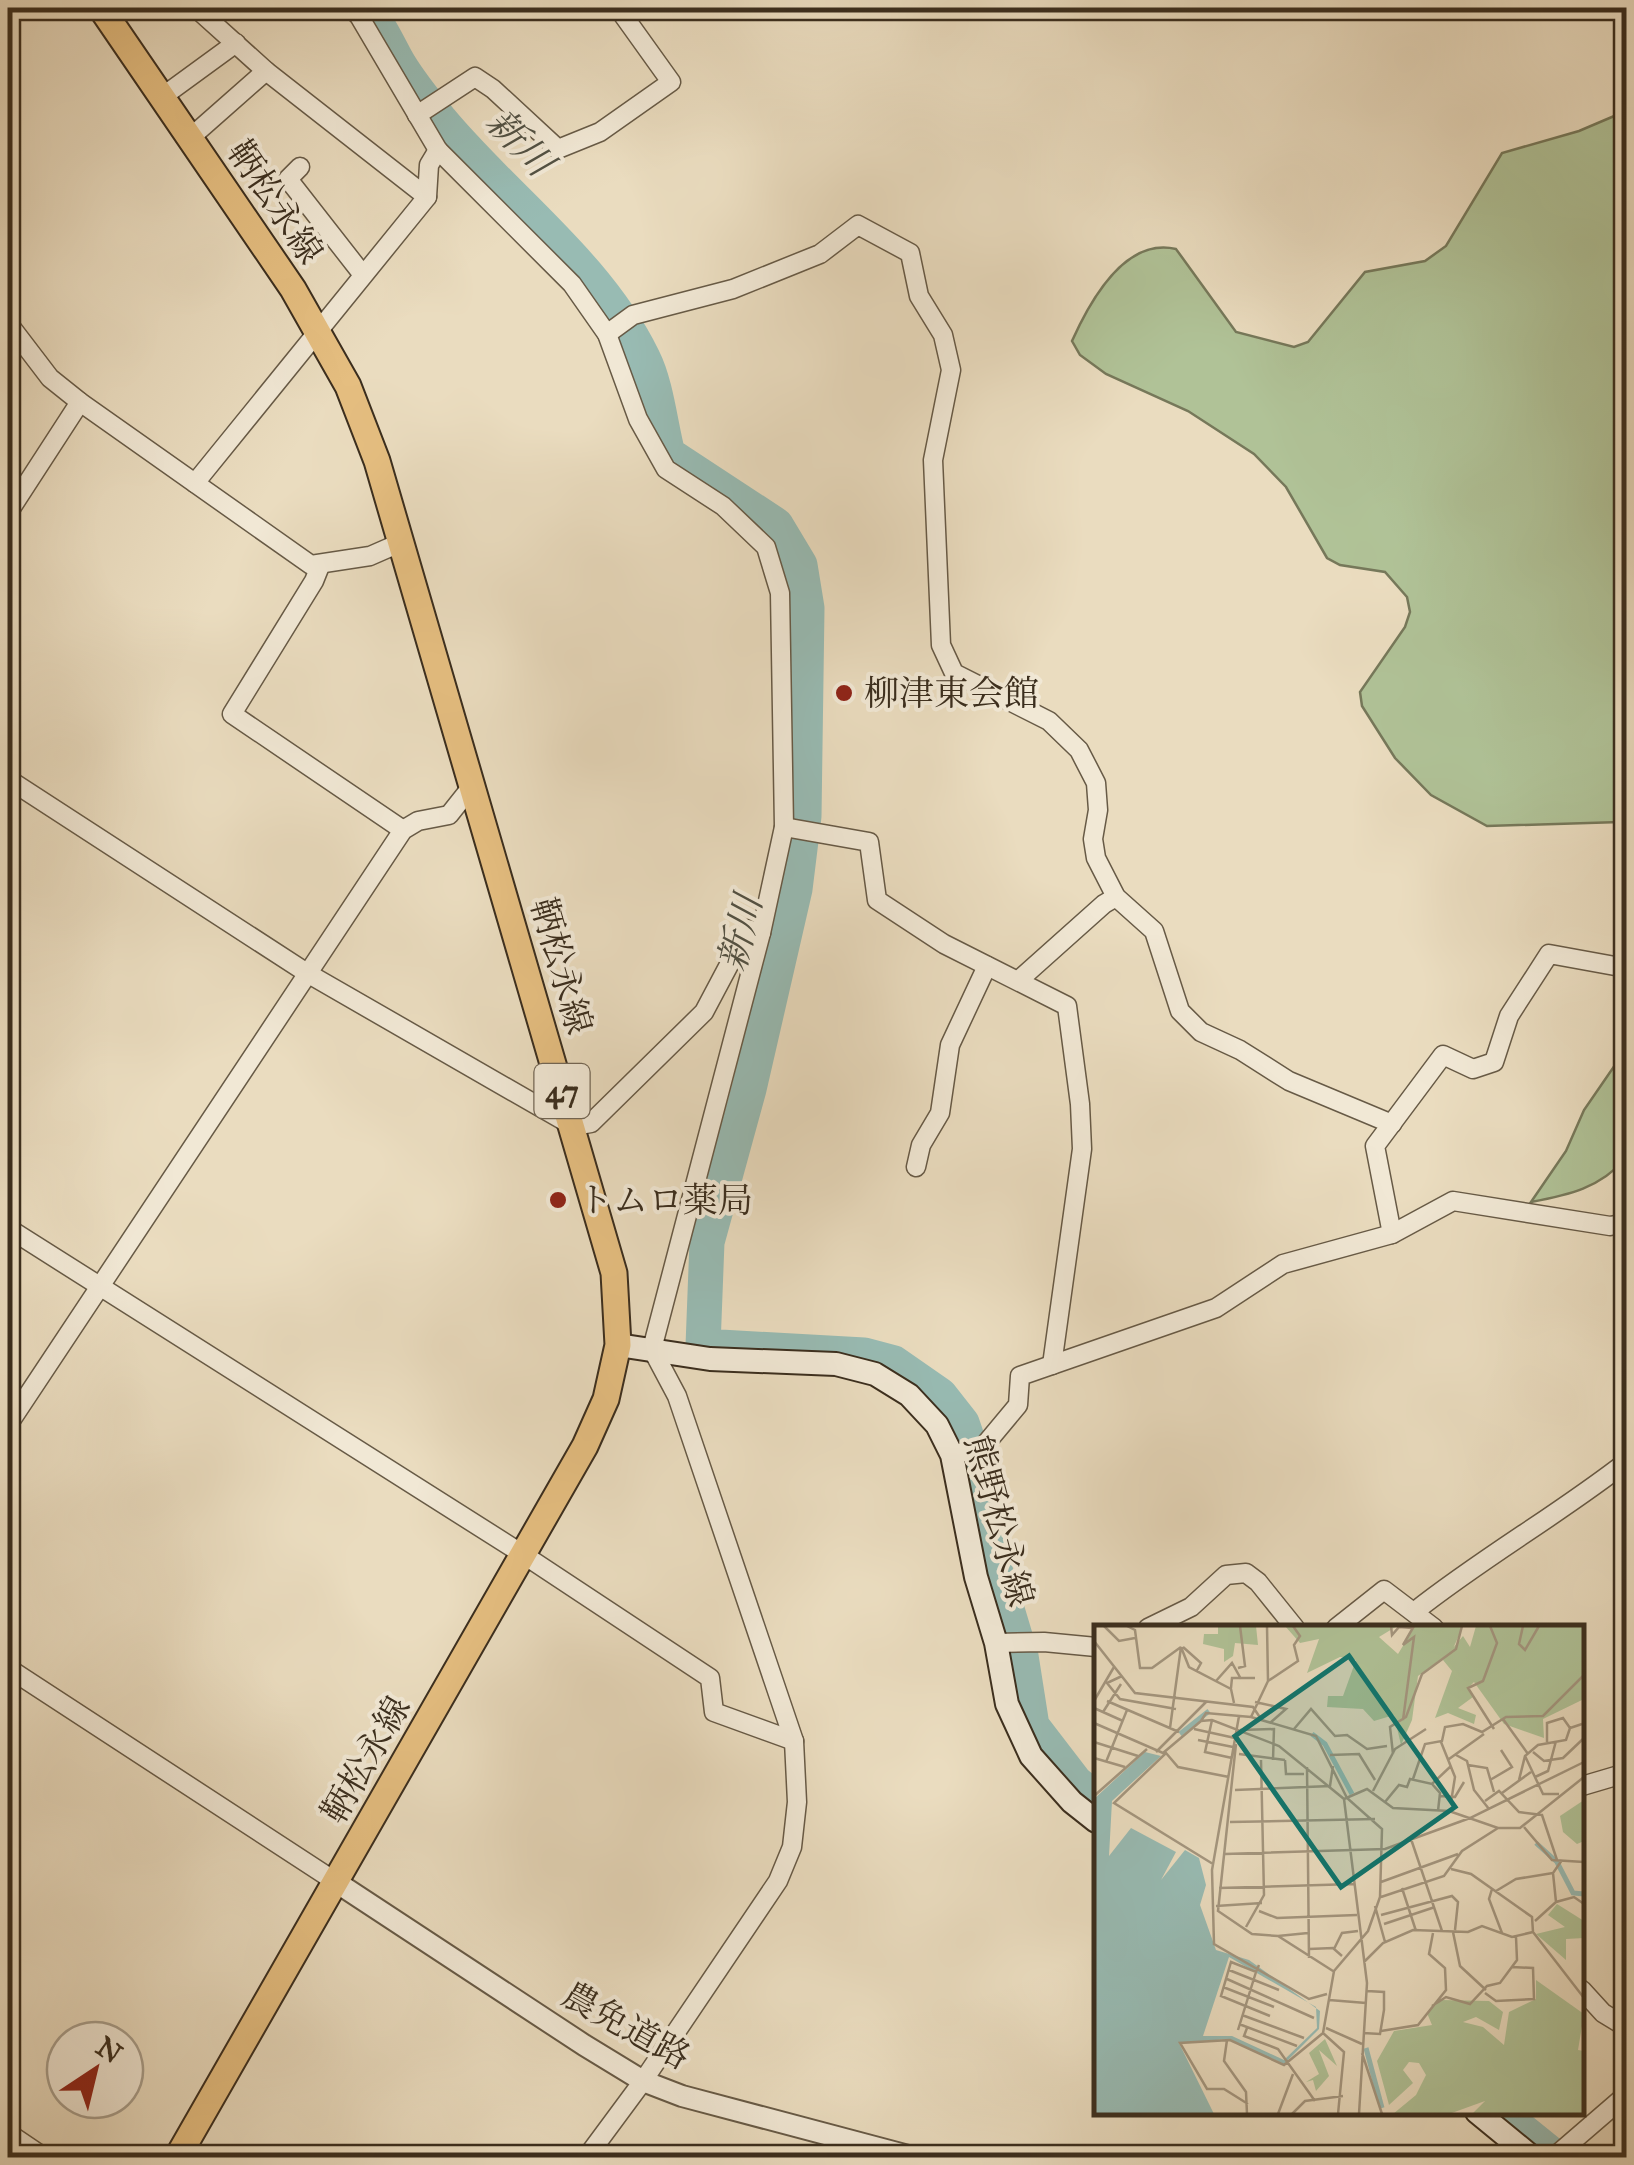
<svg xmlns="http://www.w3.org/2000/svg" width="1634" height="2165" font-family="'IM FELL Great Primer','Noto Serif JP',serif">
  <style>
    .green { fill: #b0c297; stroke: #76785a; stroke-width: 2.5 }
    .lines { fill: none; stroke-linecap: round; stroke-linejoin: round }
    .river { stroke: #98bbb3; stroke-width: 35 }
    .minor-casing { stroke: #675a46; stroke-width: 21 }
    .tertiary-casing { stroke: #675a46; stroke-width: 24 }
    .secondary-casing { stroke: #3b2e1e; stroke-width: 26 }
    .primary-casing { stroke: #3b2e1e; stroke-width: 29 }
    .minor { stroke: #f1e8d5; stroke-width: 18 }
    .tertiary { stroke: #f1e8d5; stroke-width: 20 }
    .secondary { stroke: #f1e8d5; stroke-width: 22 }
    .primary { stroke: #e5be80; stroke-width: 25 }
    .poi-dot { fill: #8f2418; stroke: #f1e8d5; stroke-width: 4 }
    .labels { text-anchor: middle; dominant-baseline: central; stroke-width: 8; stroke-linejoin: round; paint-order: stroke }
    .shield { fill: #f1e8d5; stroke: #726655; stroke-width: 2.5 }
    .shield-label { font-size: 32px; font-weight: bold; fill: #3b2e1e }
    .street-label { font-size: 35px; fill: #3b2e1e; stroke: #f1e8d5 }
    .poi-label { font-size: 35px; fill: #3b2e1e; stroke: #f1e8d5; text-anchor: start }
    .water-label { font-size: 38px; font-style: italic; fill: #525143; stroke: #f1e8d5 }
    .inset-river { fill: none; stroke: #98bbb3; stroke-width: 5 }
    .inset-road { fill: none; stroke: #a4967f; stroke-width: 2.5 }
    .view { fill: #0f766e; fill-opacity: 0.15; stroke: #0f766e; stroke-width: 5 }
    .inset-edge { fill: none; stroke: #3b2e1e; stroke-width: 5 }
  </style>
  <rect width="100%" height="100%" fill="#eadcbf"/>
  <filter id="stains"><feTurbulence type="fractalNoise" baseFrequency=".002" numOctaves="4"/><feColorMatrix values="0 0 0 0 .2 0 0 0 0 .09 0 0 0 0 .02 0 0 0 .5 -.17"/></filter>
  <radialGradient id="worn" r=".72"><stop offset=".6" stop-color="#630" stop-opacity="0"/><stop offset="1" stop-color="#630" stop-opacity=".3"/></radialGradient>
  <!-- green -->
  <g class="green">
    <path d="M1626,111V826L1620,822L1487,826L1431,795L1395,758L1362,706L1360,692L1405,627L1410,612L1407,597L1385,572L1340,565L1327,558L1286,487L1254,454L1188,411L1106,374L1080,355L1072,341C1090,301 1125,237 1176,249L1236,332L1294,347L1308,342L1365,272L1425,261L1446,246L1502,153L1579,131Z"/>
    <path d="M1626,1049V1158C1600,1188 1569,1195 1531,1202L1566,1151L1584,1110Z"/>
  </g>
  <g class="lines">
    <!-- river -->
    <g class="river">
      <path d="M365,8C379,25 386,40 396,59C408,81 426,102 441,121C507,200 597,264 643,358C657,386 660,424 668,454L776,525L800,565L807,608L804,816L795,889L749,1089L707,1242L703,1346L864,1355L894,1363L940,1395L962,1423L975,1461L989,1549L1021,1656L1032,1726L1075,1782L1096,1799"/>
      <polyline points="1499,2112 1556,2158"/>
    </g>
    <!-- minor casing -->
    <g class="minor-casing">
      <g id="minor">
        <polyline points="196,8 266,71 427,197"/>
        <polyline points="351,8 359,16 438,150 572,284 607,334 638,419 666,469 723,506 766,547 780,593 784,827 761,933 652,1349 677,1396 794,1741 797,1802 792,1847 778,1881 643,2081 586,2158"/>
        <polyline points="162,97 236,43"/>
        <polyline points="417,115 475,77 493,89 558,149 600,132 671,82 618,8"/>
        <polyline points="190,138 266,71"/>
        <polyline points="300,167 288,179 363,275"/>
        <polyline points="8,323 50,378 80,402 311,565 370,556 402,542"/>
        <polyline points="607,334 633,315 733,289 820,254 858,225 910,253 919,296 943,335 951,370 933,460 941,645 954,673 1049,721 1079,750 1096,783 1098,810 1093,839 1096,858 1116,897 1154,931 1180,1011 1201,1032 1240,1050 1289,1081 1392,1124"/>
        <polyline points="195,483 427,197 429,165 438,150"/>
        <polyline points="8,513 80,402"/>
        <polyline points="320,566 314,581 232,714 403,830"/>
        <polyline points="8,779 307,973 573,1126 591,1123 704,1012 748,929 761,933"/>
        <polyline points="784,827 869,842 877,900 944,944 1067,1006 1080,1104 1082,1149 1052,1365"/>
        <polyline points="1019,980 1104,904 1116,897"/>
        <polyline points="916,1167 921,1145 940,1113 950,1045 987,966"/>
        <polyline points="8,1228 524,1555 710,1678 714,1712 794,1741"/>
        <polyline points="1392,1234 1375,1146 1443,1055 1473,1069 1494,1062 1509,1016 1549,954 1626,968"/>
        <polyline points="8,1425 403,830 418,821 449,815 472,786"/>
        <polyline points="952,1455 983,1447 1018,1405 1020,1376 1216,1308 1283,1264 1392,1234 1453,1201 1610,1226 1626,1223"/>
        <path d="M1414,1612C1482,1558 1558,1515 1626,1462"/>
        <polyline points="1148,1628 1191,1607 1226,1575 1246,1573 1258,1582 1295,1628"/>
        <polyline points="1336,1628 1384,1590 1434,1628"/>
        <polyline points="996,1643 1044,1642 1096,1647"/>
        <polyline points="8,1668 336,1882"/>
        <polyline points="1582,1786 1626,1773"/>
        <polyline points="1582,1990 1603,2013 1626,2027"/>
        <polyline points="8,2133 45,2158"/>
        <polyline points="1553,2158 1626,2095"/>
      </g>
    </g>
    <!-- tertiary casing -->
    <g class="tertiary-casing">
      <polyline id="tertiary" points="336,1882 584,2045 643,2081 682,2096 916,2158"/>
    </g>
    <!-- secondary casing -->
    <g class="secondary-casing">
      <g id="secondary">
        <polyline points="618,1345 710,1359 836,1364 875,1374 909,1395 937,1425 952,1455 976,1577 996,1643 1007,1704 1031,1756 1072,1802 1096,1821"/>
        <polyline points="1477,2112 1533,2158"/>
      </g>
    </g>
    <!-- primary casing -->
    <g class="primary-casing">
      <polyline id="primary" points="101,8 293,289 348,386 377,461 614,1273 618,1345 606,1399 585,1446 177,2158"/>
    </g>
    <!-- minor -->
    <use href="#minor" class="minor"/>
    <!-- tertiary -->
    <use href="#tertiary" class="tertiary"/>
    <!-- secondary -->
    <use href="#secondary" class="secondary"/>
    <!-- primary -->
    <use href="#primary" class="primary"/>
  </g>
  <!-- markers -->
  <g class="poi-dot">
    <circle cx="844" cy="693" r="10"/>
    <circle cx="558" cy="1200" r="10"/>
  </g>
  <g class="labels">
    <!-- shield labels -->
    <rect class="shield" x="534.5" y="1064" width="55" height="54" rx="8"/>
    <g class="shield-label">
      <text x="562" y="1091">47</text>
    </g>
    <!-- street labels -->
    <g class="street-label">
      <text transform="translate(275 202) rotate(56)">鞆松永線</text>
      <text transform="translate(561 966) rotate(74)">鞆松永線</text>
      <text transform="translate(999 1521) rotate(75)">熊野松永線</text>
      <text transform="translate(366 1760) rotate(-60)">鞆松永線</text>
      <text transform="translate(626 2026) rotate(29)">農免道路</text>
    </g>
    <!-- poi labels -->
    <g class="poi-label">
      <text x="864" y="693">柳津東会館</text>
      <text x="578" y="1200">トムロ薬局</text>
    </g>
    <!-- water labels -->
    <g class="water-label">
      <text transform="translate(520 142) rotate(46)">新川</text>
      <text transform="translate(740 933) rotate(-76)">新川</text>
    </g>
  </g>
  <!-- overview -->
  <g transform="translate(1094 1625)">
    <rect width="490" height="490" fill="#eadcbf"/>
    <path d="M124,1H162L164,20L141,18L139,31L130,37V24L109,19L110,9H124ZM191,1H303L285,12L304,29L321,1H369L358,26L324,51L318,95L307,120L300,90L280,96L269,84L233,82L234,71H249L262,35L246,32L213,48L225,14L206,18ZM382,1H490V74L449,94L450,113L410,99L380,57L374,63L379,72L364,83L382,90L380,99L354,88L341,93L358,46L349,35L369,11L376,22ZM490,175V216L483,219L469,207L466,191ZM463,279L490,296V313L472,314V335L442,309L471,302L454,290ZM442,355L490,389L484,425L490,426V489H378L391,476L355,489H299L322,470L332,450L325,438L315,437L309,445L319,458L295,480L283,436L300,406L338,400L333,388L347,375L395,376L409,387L405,405L382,392L369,397L389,402L410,420L415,387L442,374ZM231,414L243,441L225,425L235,451L222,466L219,455L212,457L225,449L215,428Z" fill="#b0c297"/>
    <path d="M51,127L67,131L18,176L15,231L37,203L82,227L67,255L91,225L105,233L112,260L106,280L122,325L155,335L226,386L225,404L190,439L134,414L85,418L120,489H0V174ZM135,332L222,382L223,403L190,435L138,411H109Z" fill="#98bbb3" fill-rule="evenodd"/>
    <path class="inset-river" d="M86,109L115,86M218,109L231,119L258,169M442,218L463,237L479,268L490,269M272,423L288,483"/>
    <path class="inset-road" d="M10,1L25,16L41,13M33,1L41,5L46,43H58L87,22M173,1L174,56M297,1L298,10L305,2L318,3M396,1L403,18L389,56L374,63L400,104M429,1L425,19L431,25L445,1M0,16L41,68L159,82L167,94M87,22L95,42L137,64L140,78M89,22L107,38L102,47M144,43L151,41L146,1M28,51L13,58L26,74L82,84M122,56L138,38L147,54M137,63L138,53H161M0,76L20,42M13,76L85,107M161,77L192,84L176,98M0,83L29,96M9,87L27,59M145,91L118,245L120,319L215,374L233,369M157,92L174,56L204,36L200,20L206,11L199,1M409,94L434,129M118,95L111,127L138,133M309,95L320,12L309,20L320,1M107,96L112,88L157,92L222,111L253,173L288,204L286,272L274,306L240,346L229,408L190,440L136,415L86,418L113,464H130L154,479M0,98L69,128L107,96L118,95L185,121L250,174L273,358L265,489M76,103L87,22M100,104L141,113M200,104L217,84L241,111L253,110L273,124L293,121M146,105L181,104M104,115L139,122M0,117L44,131M347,117L361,152L357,177M453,117V98L469,93L476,103M142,119L124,286L158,309L184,311L239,346M62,127L112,77M439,127L450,136L469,133L490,113M145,129L191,135M299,129L296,102L312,92L328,49L362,24L368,1M236,130L265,129L281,155M362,130L373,136L380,165L395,184M431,131L449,169H465M0,133L31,142M355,134L390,109M179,135L180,103M191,135L192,149H210M12,137L33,85M374,140L393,143L400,167M213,142L215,333M441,152L454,146L462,116M319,154L331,119L348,116L351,102L369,99L388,107L412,92L449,91L490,50M396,155L418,142L407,125M425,155L431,131L444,120L472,115L476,103L488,99M338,159L346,168L344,186M141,165L236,161L239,141M279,166L301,124L332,104M408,168L437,147M0,171L53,124M345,171L361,172L370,157M250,174L273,164L299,183L355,186L404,203H426L490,152M391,176L405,166L425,187L448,190L463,235M291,177L305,160L313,162L316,154L338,159L357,141M136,197L281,194M430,202L458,235L490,237M317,214L348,306M131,229L291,224L376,193L490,137M119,239L20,178L72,128L84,142L135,152M287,257L364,229M125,263L260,259M308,263L322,306M398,264L395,274L408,308M402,266L422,254L459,248M287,272L350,251L368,226L404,203M462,277L459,248L468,235M122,281L168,278M281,281L291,317M165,286L183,293L263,290M287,290L358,271L364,277L361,305M441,296L462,277L480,272L490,279M290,299L341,282M152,302L170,270L167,135M359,307L366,341L392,365M439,307L490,373M184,311L214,308M215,324L239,323L248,331M240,324L248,308L264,306M270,337L289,318L319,305L374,307L388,301L418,312L439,307L438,292L377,249L357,244M165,340L162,347L137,337L127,371L176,391M135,345L185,365M133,354L220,393M129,362L180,382M391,368L402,376L440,374L439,343L418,342M235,375L272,378M338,381L352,372L376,379L393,361L406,358L423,335L422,312M148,390L210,413M145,399L203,421M153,403L150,411L184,424L221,476M232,403L268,419M144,405L162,347M287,406L324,400L352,365L351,343L335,329L339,308M229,408L250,427L244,489M269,408L286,409L290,385V367L273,366M133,415L130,436L152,467L153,489M268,428L288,489M184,489L199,449M198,489L211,476L249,471"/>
    <path class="view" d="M255,31L361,182L247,262L141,111Z"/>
    <rect width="490" height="490" class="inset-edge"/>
  </g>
  <!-- margin -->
  <rect width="1634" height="2165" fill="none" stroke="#eadcbf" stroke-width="40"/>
  <rect x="10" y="10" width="1614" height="2145" fill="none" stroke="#3b2e1e" stroke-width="5"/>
  <rect x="20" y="20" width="1594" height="2125" fill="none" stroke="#3b2e1e" stroke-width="2.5"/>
  <!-- north arrow -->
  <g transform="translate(95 2070) rotate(35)"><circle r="48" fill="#f1e8d5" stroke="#a89e8c" stroke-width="2.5"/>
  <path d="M0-8L18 38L0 25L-18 38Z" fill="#8f2418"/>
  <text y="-15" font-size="28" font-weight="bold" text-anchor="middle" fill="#3b2e1e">N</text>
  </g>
  <rect width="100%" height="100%" filter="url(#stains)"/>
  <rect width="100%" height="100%" fill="url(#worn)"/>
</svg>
